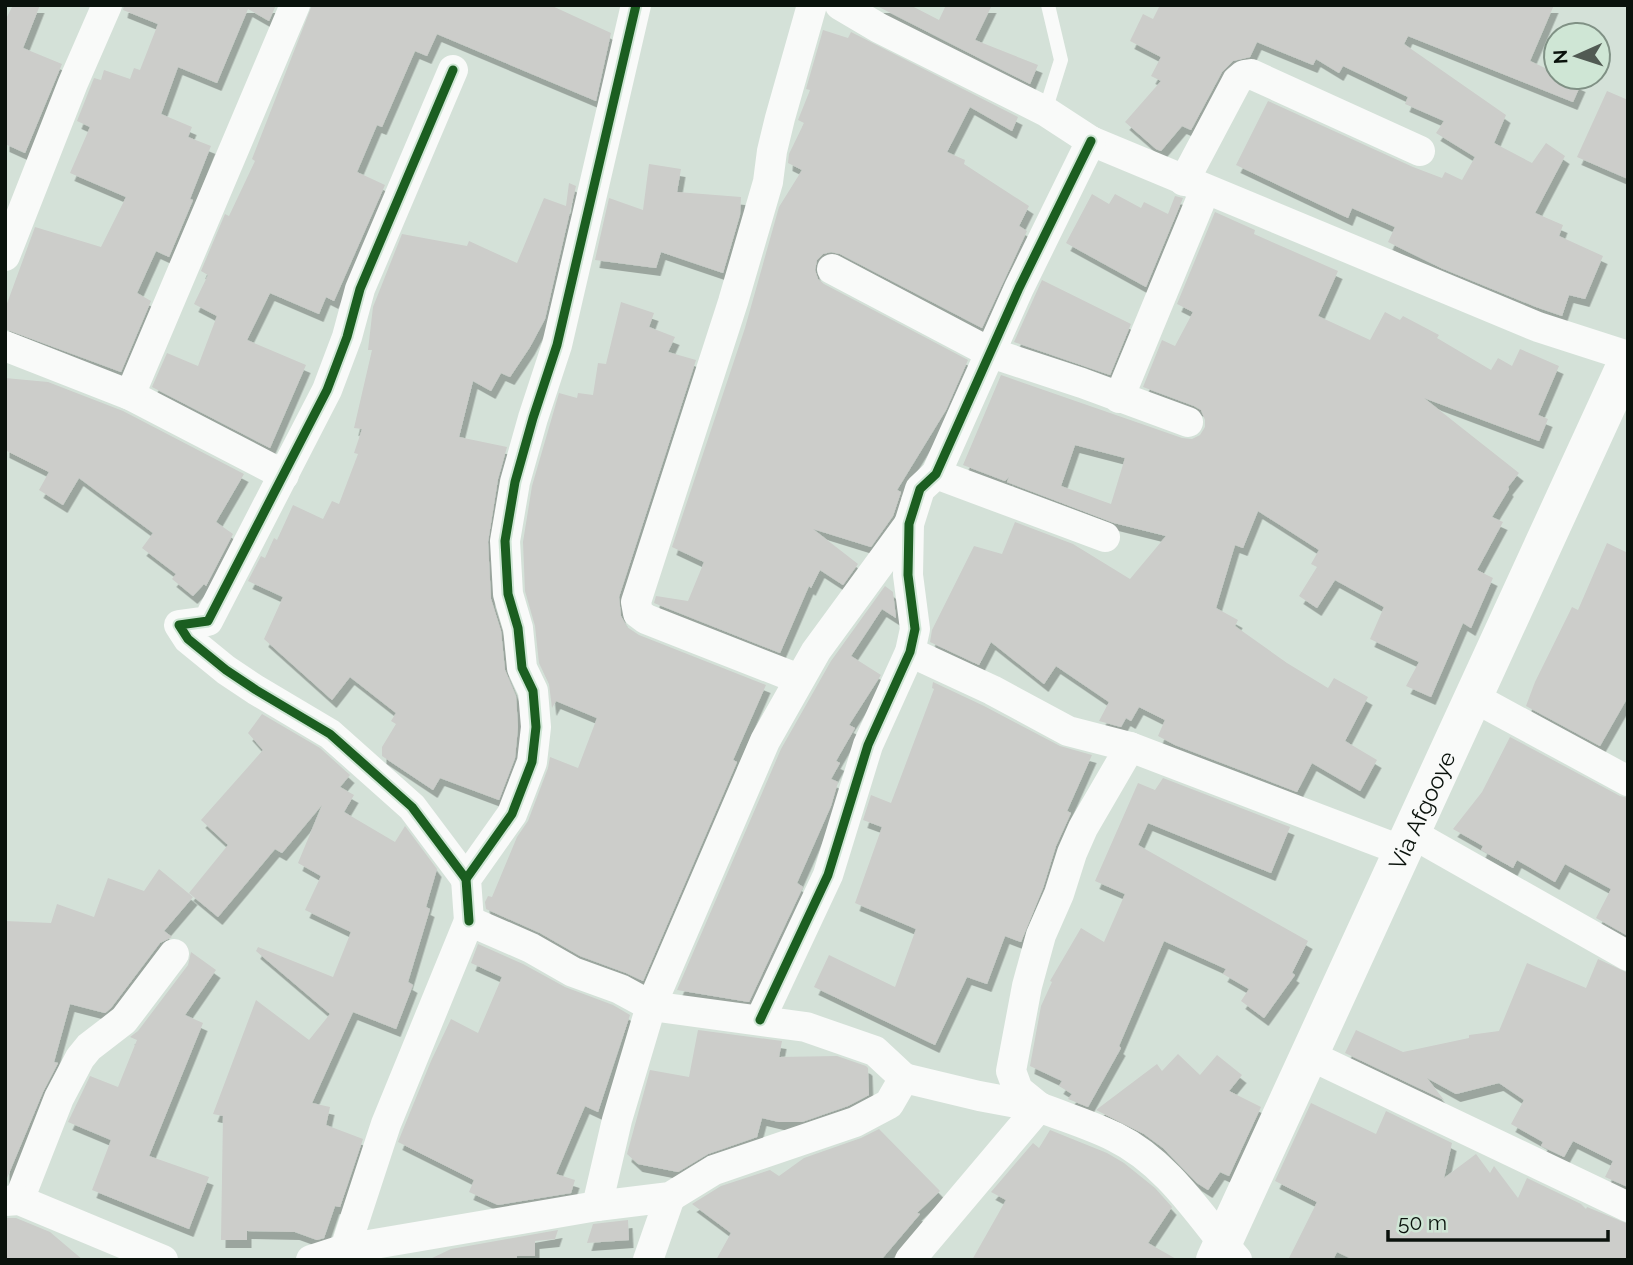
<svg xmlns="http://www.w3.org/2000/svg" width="1633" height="1265" font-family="Raleway,sans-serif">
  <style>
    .building { fill: #cccdca; fill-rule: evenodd; filter: url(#shadow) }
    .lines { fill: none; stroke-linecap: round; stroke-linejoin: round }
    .lane { stroke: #f9faf9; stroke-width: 14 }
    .street { stroke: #f9faf9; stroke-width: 30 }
    .secondary { stroke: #f9faf9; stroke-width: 38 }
    .cycleway-casing { stroke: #cfe6d5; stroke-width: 13 }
    .cycleway { stroke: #1b5e20; stroke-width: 9 }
    .labels { text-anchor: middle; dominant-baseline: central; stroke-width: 6; stroke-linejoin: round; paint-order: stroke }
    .street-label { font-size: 23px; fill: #0a120c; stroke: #cfe6d5 }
  </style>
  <defs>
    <filter id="shadow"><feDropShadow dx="4.5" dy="8" stdDeviation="0" flood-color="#0004"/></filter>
  </defs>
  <rect width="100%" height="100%" fill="#d4e1d8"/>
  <!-- building -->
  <g class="building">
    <polygon points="13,5 40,5 23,48 62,64 25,153 5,144 5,21"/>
    <polygon points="124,5 276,5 269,21 248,9 217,83 178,67 161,114 192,127 188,137 211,146 190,199 193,200 169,257 156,251 137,293 151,301 121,372 5,329 5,309 35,227 101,247 126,197 70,173 90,127 77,121 94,78 101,80 104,70 130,79 134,68 140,70 158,24 123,10"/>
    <polygon points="312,5 550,5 611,33 596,101 437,34 427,56 415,51 382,127 377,125 357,172 385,185 334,301 326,297 319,314 270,293 247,340 306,365 270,448 152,387 167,353 198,366 217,316 194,304 208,275 201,271 225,214 229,216 255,161 252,159"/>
    <polygon points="875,5 910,5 939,20 946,5 992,5 975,40 1038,65 1030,84"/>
    <polygon points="1160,5 1554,5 1530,61 1556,73 1556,77 1565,77 1581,84 1573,102 1408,36 1404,44 1506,115 1494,143 1532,163 1546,143 1565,156 1535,213 1563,225 1559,236 1603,256 1585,299 1569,295 1562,316 1536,307 1441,268 1388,242 1395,227 1352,208 1348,218 1236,165 1268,101 1413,167 1442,178 1445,172 1462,180 1475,157 1436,133 1444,121 1405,104 1408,97 1343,66 1339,73 1316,59 1313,65 1257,42 1250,57 1233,61 1222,72 1191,130 1182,126 1161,151 1156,149 1125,122 1161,81 1151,76 1161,57 1130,41 1143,14 1153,19"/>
    <polygon points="823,30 848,38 851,32 1018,117 1012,131 970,107 947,152 965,160 964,164 1029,206 1019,226 1027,231 982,328 840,254 831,252 823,254 817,260 815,270 818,279 824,284 968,360 946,410 897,490 901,492 893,516 871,547 813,529 858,564 843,585 820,570 811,588 809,586 780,653 654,603 656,596 688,601 704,562 672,547 745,328 779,207 802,170 788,163 789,154 804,123 798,120 810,90 806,89"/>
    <polygon points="1607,91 1628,100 1628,179 1577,157"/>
    <polygon points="649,164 681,169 677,192 741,197 740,215 723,273 661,252 656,268 595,260 609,198 643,210"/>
    <polygon points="569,183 576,186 545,319 530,347 510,377 501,373 491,391 473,381 459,437 507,447 498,479 488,542 491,599 501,631 505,670 516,696 518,727 515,758 499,800 440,778 433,790 382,756 382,747 396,724 391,721 396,713 350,677 332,700 264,639 283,597 248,581 261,556 265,558 274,538 277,540 293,505 323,519 332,501 339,504 358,454 354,453 362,429 354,428 372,350 368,350 373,307 402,234 467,246 469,241 517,263 544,198 566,206"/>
    <polygon points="1092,194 1109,204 1115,194 1141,208 1144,202 1168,214 1175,196 1183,198 1146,287 1066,243"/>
    <path d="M1215,212L1255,230L1254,234L1338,271L1318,316L1370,340L1385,312L1400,320L1403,316L1439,335L1437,338L1491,370L1498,358L1512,366L1520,349L1559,366L1538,415L1548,419L1539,441L1424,398L1519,473L1508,487L1509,489L1492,517L1503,522L1477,570L1493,578L1471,628L1463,623L1431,697L1406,686L1419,662L1370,639L1384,607L1335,580L1317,608L1299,596L1317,567L1311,564L1319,550L1258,511L1243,548L1235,545L1216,608L1238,620L1235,626L1287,663L1328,688L1334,678L1368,697L1345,741L1377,760L1360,791L1312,763L1297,792L1175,745L1158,736L1165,720L1139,707L1131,721L1126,718L1121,727L1099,721L1109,702L1056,666L1044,684L991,642L979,665L930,642L932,630L974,546L1002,554L1015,522L1073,544L1130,579L1166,536L1114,523L1007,482L1009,477L1005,481L963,465L1001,375L1182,438L1192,439L1200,435L1205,427V420L1201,410L1194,406L1143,387L1162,340L1175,346L1193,312L1177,304ZM1075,445L1125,458L1111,504L1061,486Z"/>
    <polygon points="1042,280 1131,324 1110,375 1014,342"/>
    <polygon points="621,302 654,313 649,327 675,337 668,352 696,360 619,597 621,616 627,627 639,635 766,685 733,760 737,762 643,981 626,973 580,956 540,933 486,909 485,902 488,896 492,897 517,837 528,821 548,768 550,757 578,768 597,718 556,701 552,708 549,684 539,663 535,626 525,591 523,542 532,486 559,393 577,398 578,393 593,395 598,363 606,364"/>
    <polygon points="5,378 48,382 123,411 244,474 216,522 233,534 206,586 204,584 193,596 172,579 176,574 142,548 153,533 79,478 63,505 39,490 49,472 5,450"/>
    <polygon points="1607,543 1628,553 1628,697 1600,746 1526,706 1535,682 1572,607 1578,610"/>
    <polygon points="885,586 893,592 896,618 882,609 851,656 881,675 849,725 855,728 836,761 840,763 831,779 838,782 831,806 797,883 803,887 749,1002 677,990 781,749 831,661"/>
    <polygon points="933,682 984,706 1060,746 1092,755 1067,811 1071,813 1056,846 1043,888 1021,942 1005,936 987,984 967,977 935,1045 814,987 829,955 895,987 916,929 855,903 882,827 863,820 871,795 891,803 934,689 932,688"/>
    <polygon points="262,714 320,748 350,775 340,787 354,795 344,812 395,842 405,826 437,869 426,907 430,909 408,982 413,985 396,1029 353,1012 312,1103 330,1107 326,1125 363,1139 340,1207 335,1206 324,1238 317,1240 295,1232 247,1231 247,1240 221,1240 223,1116 213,1114 256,1000 309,1040 330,1014 256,951 258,947 333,977 351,932 305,910 321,876 298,863 322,805 282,853 275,849 218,917 189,893 228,845 201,820 263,750 248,733"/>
    <polygon points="1510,737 1620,796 1628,798 1628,936 1596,918 1611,889 1565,864 1555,882 1517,860 1513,868 1481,850 1483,846 1453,829 1482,792"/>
    <polygon points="1163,778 1290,827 1271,873 1148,823 1138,845 1308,941 1292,973 1295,975 1264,1018 1241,1001 1249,989 1223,974 1226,969 1164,941 1119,1046 1121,1048 1088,1107 1068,1099 1072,1094 1059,1086 1062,1081 1030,1066 1041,1006 1052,982 1050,981 1081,928 1104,942 1125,894 1095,881 1138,783 1155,790"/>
    <polygon points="159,869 193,897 164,931 172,937 160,943 111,1008 105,1013 70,1004 54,1062 58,1063 43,1092 5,1183 5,921 51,923 57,904 94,917 108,878 144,891"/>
    <polygon points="478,944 523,964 565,987 613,1005 630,1015 598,1112 585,1106 556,1174 575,1180 571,1193 498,1205 469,1192 474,1180 398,1142 431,1061 451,1019 478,1033 502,977 471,963"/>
    <polygon points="191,952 216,970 185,1015 203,1023 149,1156 209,1177 189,1229 92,1190 111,1140 68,1122 90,1076 118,1087 137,1040 130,1037 138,1031 188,965"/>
    <polygon points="1598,959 1628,973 1628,1187 1605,1177 1613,1161 1573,1141 1564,1157 1541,1146 1543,1142 1511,1124 1524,1100 1499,1083 1456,1094 1427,1078 1444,1100 1345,1053 1356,1030 1403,1052 1469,1038 1469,1035 1499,1031 1527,963 1586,988"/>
    <polygon points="698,1030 782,1041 779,1057 837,1056 866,1066 868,1068 869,1095 848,1106 802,1122 779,1122 762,1118 757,1137 708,1154 678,1172 638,1164 627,1154 650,1070 689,1077"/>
    <polygon points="1178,1054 1200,1075 1217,1055 1242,1075 1229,1091 1261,1107 1229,1176 1220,1172 1208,1190 1197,1183 1163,1148 1144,1134 1096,1110 1157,1064 1162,1071"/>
    <polygon points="1311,1103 1376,1134 1386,1111 1452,1143 1444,1178 1476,1154 1490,1173 1494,1166 1518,1198 1527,1178 1581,1204 1586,1209 1587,1207 1628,1224 1628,1260 1354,1260 1337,1252 1333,1260 1288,1260 1317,1202 1275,1181"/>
    <polygon points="879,1129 940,1191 917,1213 920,1214 881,1260 716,1260 731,1233 692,1204 721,1186 770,1170 779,1176 804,1158 861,1138"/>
    <polygon points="1050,1130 1107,1153 1124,1163 1155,1188 1172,1207 1148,1243 1178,1260 972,1260 1006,1200 991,1192 1033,1143 1039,1148"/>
    <polygon points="5,1218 16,1218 50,1232 83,1260 5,1260"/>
    <polygon points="628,1220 629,1240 587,1243 593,1224"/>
    <polygon points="558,1230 555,1239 535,1241 535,1256 517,1256 517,1260 428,1260 451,1249"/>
  </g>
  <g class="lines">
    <!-- lane -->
    <polyline class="lane" points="1045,111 1061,60 1048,5"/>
    <!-- street -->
    <g class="street">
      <polyline points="840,5 879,28 1045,111 1091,141 1538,327 1628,356"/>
      <polyline points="453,70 360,289 347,337 327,390 208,621 179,625 188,639 226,670 256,690 330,734 412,807 466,879"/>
      <polyline points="1184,181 1237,81 1244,75 1251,74 1420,151"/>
      <polyline points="5,256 73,83 107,5"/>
      <polyline points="832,269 991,353 1082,383 1188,422"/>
      <polyline points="5,346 130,395 284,475"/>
      <polyline points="130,395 295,5"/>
      <polyline points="1119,398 1205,190"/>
      <polyline points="936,474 1105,537"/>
      <polyline points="910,652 992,690 1068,731 1130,747 1083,828 1072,853 1059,894 1041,935 1027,986 1011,1071 1018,1090 1039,1107"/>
      <polyline points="799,679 646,619 638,613 636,602 733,302 768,182 772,151 780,118 812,5"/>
      <polyline points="1473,697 1628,781"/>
      <polyline points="1130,747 1403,851"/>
      <polyline points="1411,833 1628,956"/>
      <polyline points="469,921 466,879 512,814 532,762 536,727 533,691 522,668 518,628 508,594 505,541 515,482 533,418 557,345 636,5"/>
      <polyline points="760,1020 828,875 868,745 910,652 915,629 908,575 909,524 920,489 936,474 1019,288 1091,141"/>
      <polyline points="1309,1055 1628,1207"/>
      <polyline points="19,1200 59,1098 80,1058 89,1047 124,1020 174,954"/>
      <polyline points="5,1201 19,1200 163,1260"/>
      <polyline points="597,1206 617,1120 651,1006 765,741 816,651 909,524"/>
      <polyline points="345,1249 386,1124 469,921 531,948 573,972 620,989 651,1006 806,1027 875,1051 904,1078"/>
      <polyline points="311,1260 345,1249 597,1206 670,1197 714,1170 855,1122 889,1104 904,1078 979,1096 1039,1107"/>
      <polyline points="648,1260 670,1197"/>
      <path d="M910,1260L1039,1107C1064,1117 1091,1125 1115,1137C1168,1163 1200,1216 1237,1260"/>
    </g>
    <!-- secondary -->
    <path class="secondary" id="s1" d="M1215,1260L1628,360"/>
    <!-- cycleway casing -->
    <g class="cycleway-casing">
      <g id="cycleway">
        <polyline points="453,70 360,289 347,337 327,390 208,621 179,625 188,639 226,670 256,690 330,734 412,807 466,879"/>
        <polyline points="469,921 466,879 512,814 532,762 536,727 533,691 522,668 518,628 508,594 505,541 515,482 533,418 557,345 636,5"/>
        <polyline points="760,1020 828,875 868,745 910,652 915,629 908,575 909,524 920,489 936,474 1019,288 1091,141"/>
      </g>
    </g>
    <!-- cycleway -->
    <use href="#cycleway" class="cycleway"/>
  </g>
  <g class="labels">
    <!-- street labels -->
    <g class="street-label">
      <text stroke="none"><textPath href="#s1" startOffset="495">Via Afgooye</textPath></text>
    </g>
  </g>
  <!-- border -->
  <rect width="1633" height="1265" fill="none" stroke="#0a120c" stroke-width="14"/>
  <!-- north arrow -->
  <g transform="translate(1577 56) rotate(267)"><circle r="33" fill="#cfe6d5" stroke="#809185" stroke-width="2"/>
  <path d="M0-5L12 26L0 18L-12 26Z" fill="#515a53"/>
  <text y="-10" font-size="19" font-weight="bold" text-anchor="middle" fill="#0a120c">N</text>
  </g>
  <!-- scale -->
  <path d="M1388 1230v10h220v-10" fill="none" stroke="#0a120c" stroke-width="3.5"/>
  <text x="1398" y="1230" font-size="21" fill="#0a120c" stroke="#cfe6d5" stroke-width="5" paint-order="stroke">50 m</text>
</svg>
